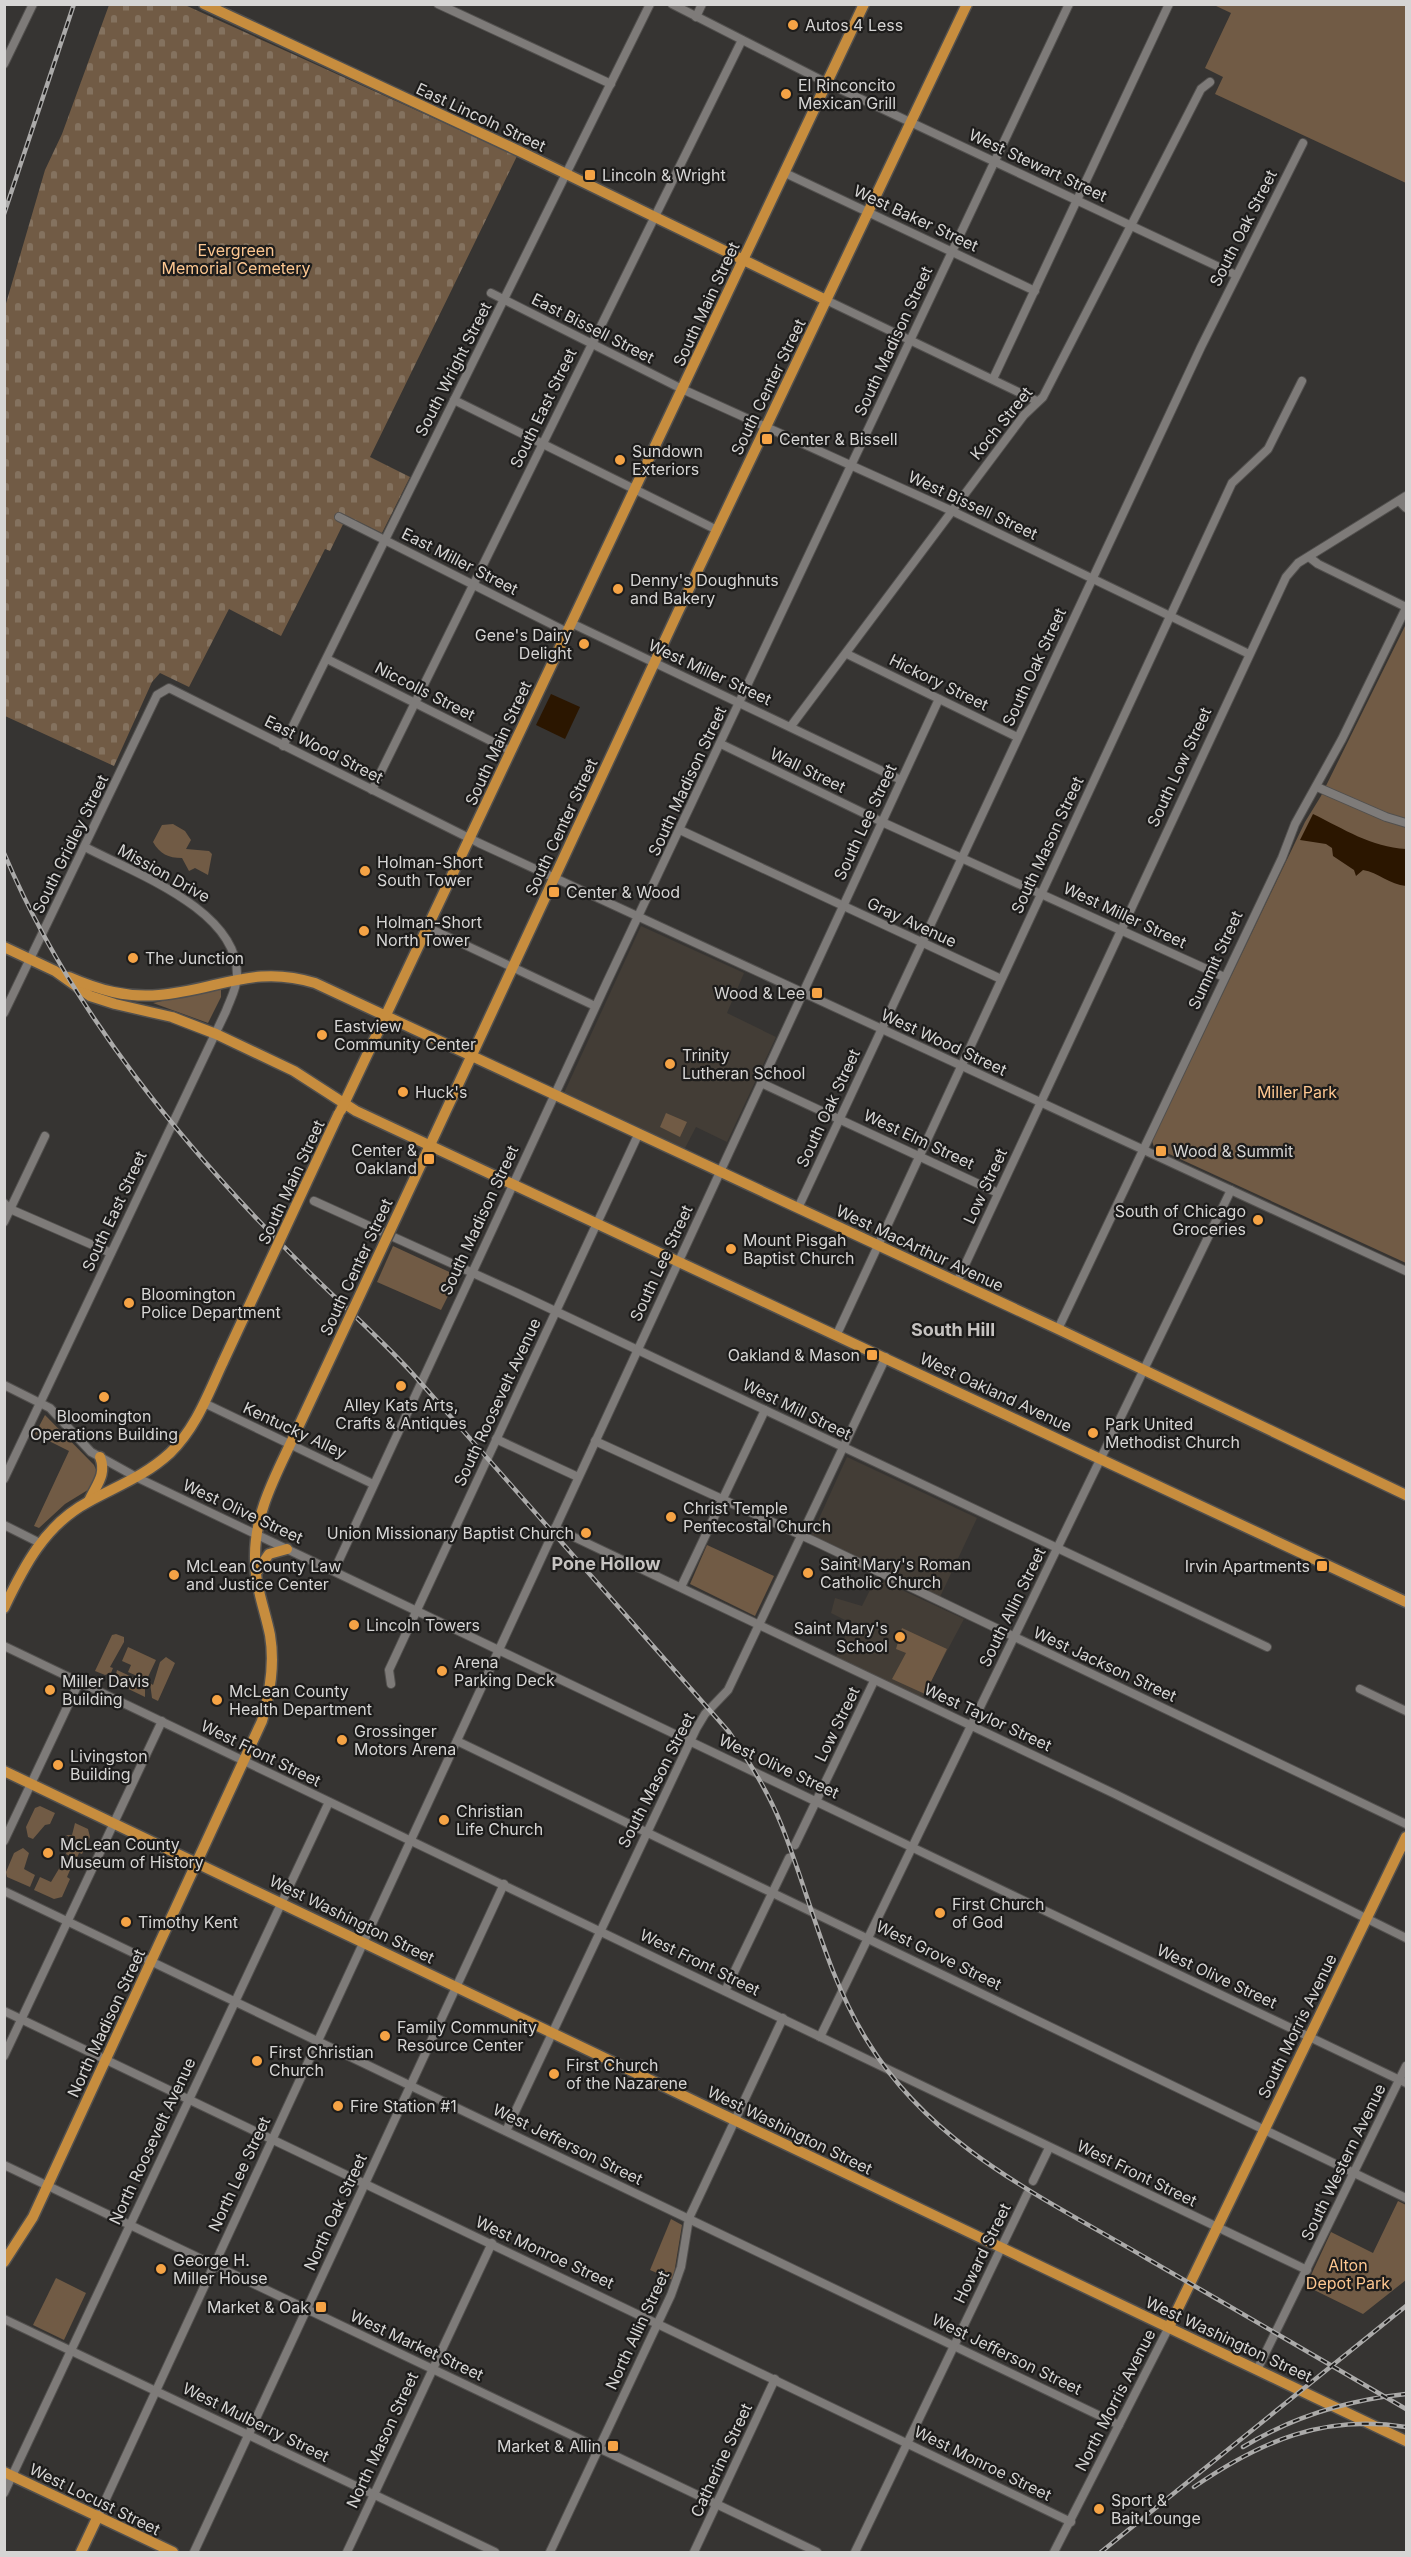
<svg xmlns="http://www.w3.org/2000/svg" width="1411" height="2557" font-family="Inter,sans-serif">
  <style>
    .built { fill: #433d36 }
    .green { fill: #715b45 }
    .cemetery { fill: url(#cemetery-stones) }
    .water { fill: #2b1600 }
    .lines { fill: none; stroke-linecap: round; stroke-linejoin: round }
    .minor-casing { stroke: #52504e; stroke-width: 10 }
    .major-casing { stroke: #52504e; stroke-width: 13 }
    .minor { stroke: #7e7b79; stroke-width: 8 }
    .major { stroke: #c78d3e; stroke-width: 10 }
    .rail-casing { stroke: #abaaa9; stroke-width: 4.5 }
    .rail { stroke: #1d1c1b; stroke-width: 2; stroke-dasharray: 7; stroke-linecap: butt }
    .major-bridge-casing { stroke: #52504e; stroke-width: 13; stroke-linecap: butt }
    .major-bridge { stroke: #c78d3e; stroke-width: 10 }
    .poi-dot { fill: #f5a345; stroke: #1d1c1b; stroke-width: 2 }
    .labels { text-anchor: middle; dominant-baseline: central; stroke-width: 4.5; stroke-linejoin: round; paint-order: stroke }
    .poi-label { font-size: 16px; fill: #d6d5d4; stroke: #1d1c1b; text-anchor: start }
    .street-label { font-size: 16px; fill: #d6d5d4; stroke: #1d1c1b }
    .park-label { font-size: 16px; fill: #fdc791; stroke: #1d1c1b }
    .neighbourhood-label { font-size: 18px; font-weight: bold; fill: #c6c3c1; stroke: #1d1c1b }
  </style>
  <defs>
    <pattern id="cemetery-stones" width="16" height="16" patternUnits="userSpaceOnUse" patternTransform="scale(1.5)"><rect width="16" height="16" fill="#715b45"/><path d="M2 7V4a2 2 0 0 1 4 0v3zM10 15v-3a2 2 0 0 1 4 0v3z" fill="#84725f"/></pattern>
  </defs>
  <rect width="100%" height="100%" fill="#363432"/>
  <!-- built -->
  <g class="built">
    <polygon points="641,926 744,973 727,1013 776,1037 727,1142 696,1127 684,1150 564,1093"/>
    <polygon points="847,1457 977,1518 940,1597 811,1536"/>
    <polygon points="876,1578 964,1619 922,1698 836,1657 851,1623 831,1613 835,1598 862,1606"/>
  </g>
  <!-- green -->
  <g class="green">
    <polygon points="1214,5 1406,5 1406,183 1215,94 1223,77 1205,68 1231,13"/>
    <polygon points="1406,624 1406,1263 1154,1147 1152,1141 1305,822 1321,796"/>
    <path d="M173,824L185,831L191,840L186,849L209,851L212,854L208,875L195,868L189,871L182,858C168,858 160,854 153,842L162,825Z"/>
    <polygon points="221,988 221,997 208,1023 153,1003"/>
    <polygon points="666,1113 687,1122 680,1137 660,1127"/>
    <polygon points="393,1246 458,1276 441,1310 377,1282"/>
    <polygon points="45,1415 94,1465 97,1472 91,1488 65,1504 39,1528 34,1526 69,1451 35,1434"/>
    <polygon points="707,1545 774,1576 755,1616 690,1584"/>
    <polygon points="902,1628 947,1649 925,1694 892,1679 906,1653 896,1649"/>
    <polygon points="116,1634 124,1637 124,1642 110,1667 113,1668 111,1673 105,1675 95,1671 112,1635"/>
    <polygon points="128,1647 156,1660 148,1677 144,1679 128,1672 131,1665 122,1661"/>
    <polygon points="166,1657 175,1663 158,1701 152,1698 150,1683 153,1685 160,1662"/>
    <polygon points="117,1670 145,1683 145,1697 114,1682"/>
    <polygon points="40,1806 55,1813 50,1824 45,1825 33,1839 28,1837 26,1827 35,1808"/>
    <polygon points="75,1823 88,1829 90,1837 82,1854 79,1853 76,1860 66,1854 71,1838 66,1835 72,1835"/>
    <polygon points="23,1848 29,1853 24,1869 35,1875 30,1887 7,1877 6,1872 14,1853"/>
    <polygon points="60,1867 70,1870 67,1877 70,1879 62,1897 54,1899 34,1890 40,1877 51,1882"/>
    <polygon points="1398,2201 1406,2205 1406,2280 1363,2314 1306,2286 1331,2232 1373,2253"/>
    <polygon points="671,2219 682,2225 673,2280 650,2270"/>
    <polygon points="56,2278 86,2293 64,2340 33,2325"/>
  </g>
  <!-- cemetery -->
  <polygon class="cemetery" points="109,5 185,5 517,156 370,457 410,477 382,533 347,516 330,551 325,549 281,636 229,609 189,687 160,673 152,682 114,766 5,716 5,307 45,170 62,134"/>
  <!-- water -->
  <g class="water">
    <polygon points="551,694 580,707 565,739 536,725"/>
    <path d="M1313,814C1344,829 1371,847 1406,849V886C1390,885 1378,872 1363,870L1356,876L1354,870L1333,856L1332,848L1326,844L1300,840Z"/>
  </g>
  <g class="lines">
    <!-- minor casing -->
    <g class="minor-casing">
      <g id="minor">
        <polyline points="438,4 611,84"/>
        <polyline points="672,4 827,83 1236,275"/>
        <polyline points="696,17 702,4"/>
        <polyline points="4,64 33,4"/>
        <polyline points="785,173 1035,291"/>
        <polyline points="491,293 682,389 952,511 1249,654"/>
        <polyline points="826,300 1037,401"/>
        <polyline points="993,379 1169,4"/>
        <polyline points="454,400 717,530"/>
        <polyline points="1399,501 1406,508"/>
        <polyline points="339,517 567,632"/>
        <polyline points="1309,557 1318,564 1406,607"/>
        <polyline points="571,623 901,780"/>
        <polyline points="847,654 1017,737"/>
        <polyline points="327,659 511,751"/>
        <polyline points="791,726 1024,415 1043,397 1201,89 1210,82"/>
        <polyline points="721,744 882,822 1224,977"/>
        <polyline points="283,746 650,4"/>
        <polyline points="1317,787 1386,817 1406,823"/>
        <polyline points="372,790 742,40"/>
        <polyline points="680,830 1001,979"/>
        <polyline points="429,928 595,1006"/>
        <polyline points="4,1013 157,695 169,688 479,843 1406,1271"/>
        <polyline points="761,1083 998,1193"/>
        <polyline points="314,1201 517,1293 1267,1647"/>
        <polyline points="4,1203 10,1209 111,1253"/>
        <polyline points="798,1208 1201,347 1303,143"/>
        <polyline points="4,1222 45,1136"/>
        <polyline points="957,1282 1286,577 1298,563 1406,496"/>
        <polyline points="1058,1329 1282,858 1295,824 1342,739 1406,608"/>
        <polyline points="837,1334 1232,483 1268,449 1302,381"/>
        <polyline points="4,1385 50,1408 91,1452 138,1478 1406,2083"/>
        <polyline points="204,1403 373,1484"/>
        <polyline points="496,1439 578,1477"/>
        <polyline points="595,1441 816,1542 1406,1824"/>
        <path d="M4,1479L226,1011C230,1000 237,988 237,976C239,910 134,873 85,847"/>
        <polyline points="4,1525 40,1543"/>
        <polyline points="555,1528 1115,1794 1406,1938"/>
        <polyline points="334,1571 607,982 1069,4"/>
        <polyline points="681,1587 765,1410"/>
        <polyline points="4,1646 1307,2270"/>
        <polyline points="391,1684 389,1670 638,1135"/>
        <polyline points="1360,1689 1406,1711"/>
        <polyline points="457,1741 1406,2198"/>
        <polyline points="4,1841 79,1682"/>
        <polyline points="795,1845 874,1681"/>
        <polyline points="4,1891 1119,2425"/>
        <polyline points="725,1991 789,1858"/>
        <polyline points="4,2011 1071,2522"/>
        <polyline points="820,2037 1231,1190"/>
        <polyline points="4,2056 162,1721"/>
        <polyline points="506,2131 696,1729 705,1714 728,1690 886,1357"/>
        <polyline points="4,2165 817,2552"/>
        <polyline points="1033,2181 1049,2148"/>
        <polyline points="4,2319 495,2552"/>
        <polyline points="1258,2368 1406,2066"/>
        <polyline points="4,2493 329,1802"/>
        <polyline points="98,2516 939,699"/>
        <polyline points="194,2552 504,1884"/>
        <polyline points="347,2552 492,2243"/>
        <polyline points="550,2552 671,2295 681,2267 689,2218 783,2018"/>
        <polyline points="694,2552 775,2379"/>
        <polyline points="855,2552 1027,2194"/>
        <polyline points="1054,2552 1169,2327"/>
      </g>
    </g>
    <!-- major casing -->
    <g class="major-casing">
      <g id="major">
        <polyline points="204,4 519,151 826,300"/>
        <polyline points="4,947 55,971 90,996 115,1004 172,1017 216,1034 294,1071 356,1111 1406,1602"/>
        <path d="M69,977C99,990 127,998 159,995C218,990 254,964 315,983L1058,1329L1406,1495"/>
        <polyline points="341,1110 864,4"/>
        <polyline points="424,1158 677,614 967,4"/>
        <path d="M89,1501C96,1485 107,1475 100,1457"/>
        <polyline points="256,1573 269,1554 287,1549"/>
        <path d="M4,1608C24,1566 45,1525 88,1502C117,1486 145,1476 170,1453C196,1428 208,1394 223,1362"/>
        <polyline points="4,1771 1406,2441"/>
        <path d="M4,2262L33,2217L262,1721C270,1693 275,1665 270,1635C265,1610 255,1586 255,1559C254,1513 276,1475 295,1434"/>
        <polyline points="1169,2327 1406,1837"/>
        <polyline points="4,2472 173,2552"/>
        <polyline points="81,2552 98,2516"/>
      </g>
    </g>
    <!-- minor -->
    <use href="#minor" class="minor"/>
    <!-- major -->
    <use href="#major" class="major"/>
    <!-- rail casing -->
    <g class="rail-casing">
      <g id="rail">
        <polyline points="4,214 74,4"/>
        <path d="M4,853C71,1012 185,1149 306,1269C342,1305 379,1337 413,1374L729,1732C749,1761 768,1791 781,1824C810,1896 826,1975 868,2042C932,2147 1044,2198 1146,2258C1233,2308 1320,2359 1406,2409"/>
        <path d="M1243,2447C1294,2416 1348,2400 1406,2394"/>
        <path d="M1194,2487C1261,2441 1324,2414 1406,2427"/>
        <polyline points="1101,2552 1406,2306"/>
      </g>
    </g>
    <!-- rail -->
    <use href="#rail" class="rail"/>
    <!-- major-bridge casing -->
    <g class="major-bridge-casing">
      <g id="major-bridge">
        <polyline points="223,1362 339,1113"/>
        <polyline points="295,1434 424,1158"/>
      </g>
    </g>
    <!-- major-bridge -->
    <use href="#major-bridge" class="major-bridge"/>
  </g>
  <!-- markers -->
  <g class="poi-dot">
    <circle cx="793" cy="25" r="6"/>
    <circle cx="786" cy="94" r="6"/>
    <rect x="584" y="169" width="12" height="12" rx="3"/>
    <rect x="761" y="433" width="12" height="12" rx="3"/>
    <circle cx="620" cy="460" r="6"/>
    <circle cx="618" cy="589" r="6"/>
    <circle cx="584" cy="644" r="6"/>
    <circle cx="365" cy="871" r="6"/>
    <rect x="548" y="886" width="12" height="12" rx="3"/>
    <circle cx="364" cy="931" r="6"/>
    <circle cx="133" cy="958" r="6"/>
    <rect x="811" y="987" width="12" height="12" rx="3"/>
    <circle cx="322" cy="1035" r="6"/>
    <circle cx="670" cy="1064" r="6"/>
    <circle cx="403" cy="1092" r="6"/>
    <rect x="1155" y="1145" width="12" height="12" rx="3"/>
    <rect x="423" y="1153" width="12" height="12" rx="3"/>
    <circle cx="1258" cy="1220" r="6"/>
    <circle cx="731" cy="1249" r="6"/>
    <circle cx="129" cy="1303" r="6"/>
    <rect x="866" y="1349" width="12" height="12" rx="3"/>
    <circle cx="401" cy="1386" r="6"/>
    <circle cx="104" cy="1397" r="6"/>
    <circle cx="1093" cy="1433" r="6"/>
    <circle cx="671" cy="1517" r="6"/>
    <circle cx="586" cy="1533" r="6"/>
    <rect x="1316" y="1560" width="12" height="12" rx="3"/>
    <circle cx="808" cy="1573" r="6"/>
    <circle cx="174" cy="1575" r="6"/>
    <circle cx="354" cy="1625" r="6"/>
    <circle cx="900" cy="1637" r="6"/>
    <circle cx="442" cy="1671" r="6"/>
    <circle cx="50" cy="1690" r="6"/>
    <circle cx="217" cy="1700" r="6"/>
    <circle cx="342" cy="1740" r="6"/>
    <circle cx="58" cy="1765" r="6"/>
    <circle cx="444" cy="1820" r="6"/>
    <circle cx="48" cy="1853" r="6"/>
    <circle cx="940" cy="1913" r="6"/>
    <circle cx="126" cy="1922" r="6"/>
    <circle cx="385" cy="2036" r="6"/>
    <circle cx="257" cy="2061" r="6"/>
    <circle cx="554" cy="2074" r="6"/>
    <circle cx="338" cy="2106" r="6"/>
    <circle cx="161" cy="2269" r="6"/>
    <rect x="315" y="2301" width="12" height="12" rx="3"/>
    <rect x="607" y="2440" width="12" height="12" rx="3"/>
    <circle cx="1099" cy="2509" r="6"/>
  </g>
  <g class="labels">
    <!-- poi labels -->
    <g class="poi-label">
      <text x="805" y="25">Autos 4 Less</text>
      <text x="798" y="85">El Rinconcito<tspan x="798" dy="18">Mexican Grill</tspan></text>
      <text x="602" y="175">Lincoln &amp; Wright</text>
      <text x="779" y="439">Center &amp; Bissell</text>
      <text x="632" y="451">Sundown<tspan x="632" dy="18">Exteriors</tspan></text>
      <text x="630" y="580">Denny's Doughnuts<tspan x="630" dy="18">and Bakery</tspan></text>
      <text x="572" y="635" text-anchor="end">Gene's Dairy<tspan x="572" dy="18">Delight</tspan></text>
      <text x="377" y="862">Holman-Short<tspan x="377" dy="18">South Tower</tspan></text>
      <text x="566" y="892">Center &amp; Wood</text>
      <text x="376" y="922">Holman-Short<tspan x="376" dy="18">North Tower</tspan></text>
      <text x="145" y="958">The Junction</text>
      <text x="805" y="993" text-anchor="end">Wood &amp; Lee</text>
      <text x="334" y="1026">Eastview<tspan x="334" dy="18">Community Center</tspan></text>
      <text x="682" y="1055">Trinity<tspan x="682" dy="18">Lutheran School</tspan></text>
      <text x="415" y="1092">Huck's</text>
      <text x="417" y="1150" text-anchor="end">Center &amp;<tspan x="417" dy="18">Oakland</tspan></text>
      <text x="1173" y="1151">Wood &amp; Summit</text>
      <text x="1246" y="1211" text-anchor="end">South of Chicago<tspan x="1246" dy="18">Groceries</tspan></text>
      <text x="743" y="1240">Mount Pisgah<tspan x="743" dy="18">Baptist Church</tspan></text>
      <text x="141" y="1294">Bloomington<tspan x="141" dy="18">Police Department</tspan></text>
      <text x="860" y="1355" text-anchor="end">Oakland &amp; Mason</text>
      <text x="401" y="1405" text-anchor="middle">Alley Kats Arts,<tspan x="401" dy="18">Crafts &amp; Antiques</tspan></text>
      <text x="104" y="1416" text-anchor="middle">Bloomington<tspan x="104" dy="18">Operations Building</tspan></text>
      <text x="1105" y="1424">Park United<tspan x="1105" dy="18">Methodist Church</tspan></text>
      <text x="683" y="1508">Christ Temple<tspan x="683" dy="18">Pentecostal Church</tspan></text>
      <text x="574" y="1533" text-anchor="end">Union Missionary Baptist Church</text>
      <text x="820" y="1564">Saint Mary's Roman<tspan x="820" dy="18">Catholic Church</tspan></text>
      <text x="186" y="1566">McLean County Law<tspan x="186" dy="18">and Justice Center</tspan></text>
      <text x="1310" y="1566" text-anchor="end">Irvin Apartments</text>
      <text x="366" y="1625">Lincoln Towers</text>
      <text x="888" y="1628" text-anchor="end">Saint Mary's<tspan x="888" dy="18">School</tspan></text>
      <text x="454" y="1662">Arena<tspan x="454" dy="18">Parking Deck</tspan></text>
      <text x="62" y="1681">Miller Davis<tspan x="62" dy="18">Building</tspan></text>
      <text x="229" y="1691">McLean County<tspan x="229" dy="18">Health Department</tspan></text>
      <text x="354" y="1731">Grossinger<tspan x="354" dy="18">Motors Arena</tspan></text>
      <text x="70" y="1756">Livingston<tspan x="70" dy="18">Building</tspan></text>
      <text x="456" y="1811">Christian<tspan x="456" dy="18">Life Church</tspan></text>
      <text x="60" y="1844">McLean County<tspan x="60" dy="18">Museum of History</tspan></text>
      <text x="952" y="1904">First Church<tspan x="952" dy="18">of God</tspan></text>
      <text x="138" y="1922">Timothy Kent</text>
      <text x="397" y="2027">Family Community<tspan x="397" dy="18">Resource Center</tspan></text>
      <text x="269" y="2052">First Christian<tspan x="269" dy="18">Church</tspan></text>
      <text x="566" y="2065">First Church<tspan x="566" dy="18">of the Nazarene</tspan></text>
      <text x="350" y="2106">Fire Station #1</text>
      <text x="173" y="2260">George H.<tspan x="173" dy="18">Miller House</tspan></text>
      <text x="309" y="2307" text-anchor="end">Market &amp; Oak</text>
      <text x="601" y="2446" text-anchor="end">Market &amp; Allin</text>
      <text x="1111" y="2500">Sport &amp;<tspan x="1111" dy="18">Bait Lounge</tspan></text>
    </g>
    <!-- street labels -->
    <g class="street-label">
      <text transform="translate(481 117) rotate(25)">East Lincoln Street</text>
      <text transform="translate(1038 165) rotate(25)">West Stewart Street</text>
      <text transform="translate(916 218) rotate(25)">West Baker Street</text>
      <text transform="translate(1243 228) rotate(-63)">South Oak Street</text>
      <text transform="translate(706 304) rotate(-65)">South Main Street</text>
      <text transform="translate(593 328) rotate(27)">East Bissell Street</text>
      <text transform="translate(893 341) rotate(-65)">South Madison Street</text>
      <text transform="translate(453 369) rotate(-63)">South Wright Street</text>
      <text transform="translate(768 387) rotate(-64)">South Center Street</text>
      <text transform="translate(543 408) rotate(-64)">South East Street</text>
      <text transform="translate(1001 423) rotate(-51)">Koch Street</text>
      <text transform="translate(973 505) rotate(25)">West Bissell Street</text>
      <text transform="translate(460 561) rotate(27)">East Miller Street</text>
      <text transform="translate(1034 667) rotate(-65)">South Oak Street</text>
      <text transform="translate(710 672) rotate(25)">West Miller Street</text>
      <text transform="translate(939 682) rotate(26)">Hickory Street</text>
      <text transform="translate(425 691) rotate(27)">Niccolls Street</text>
      <text transform="translate(498 743) rotate(-65)">South Main Street</text>
      <text transform="translate(324 749) rotate(27)">East Wood Street</text>
      <text transform="translate(1179 767) rotate(-65)">South Low Street</text>
      <text transform="translate(808 770) rotate(26)">Wall Street</text>
      <text transform="translate(687 781) rotate(-65)">South Madison Street</text>
      <text transform="translate(865 822) rotate(-65)">South Lee Street</text>
      <text transform="translate(561 827) rotate(-65)">South Center Street</text>
      <text transform="translate(70 844) rotate(-64)">South Gridley Street</text>
      <text transform="translate(1047 845) rotate(-65)">South Mason Street</text>
      <text transform="translate(164 873) rotate(29)">Mission Drive</text>
      <text transform="translate(1125 915) rotate(25)">West Miller Street</text>
      <text transform="translate(912 922) rotate(25)">Gray Avenue</text>
      <text transform="translate(1215 960) rotate(-65)">Summit Street</text>
      <text transform="translate(944 1042) rotate(25)">West Wood Street</text>
      <text transform="translate(828 1108) rotate(-65)">South Oak Street</text>
      <text transform="translate(919 1139) rotate(25)">West Elm Street</text>
      <text transform="translate(291 1182) rotate(-65)">South Main Street</text>
      <text transform="translate(985 1186) rotate(-65)">Low Street</text>
      <text transform="translate(114 1211) rotate(-65)">South East Street</text>
      <text transform="translate(479 1220) rotate(-65)">South Madison Street</text>
      <text transform="translate(920 1248) rotate(25)">West MacArthur Avenue</text>
      <text transform="translate(661 1263) rotate(-65)">South Lee Street</text>
      <text transform="translate(356 1267) rotate(-65)">South Center Street</text>
      <text transform="translate(996 1392) rotate(25)">West Oakland Avenue</text>
      <text transform="translate(497 1402) rotate(-65)">South Roosevelt Avenue</text>
      <text transform="translate(797 1409) rotate(26)">West Mill Street</text>
      <text transform="translate(295 1430) rotate(25)">Kentucky Alley</text>
      <text transform="translate(243 1511) rotate(25)">West Olive Street</text>
      <text transform="translate(1012 1607) rotate(-64)">South Allin Street</text>
      <text transform="translate(1105 1664) rotate(25)">West Jackson Street</text>
      <text transform="translate(988 1717) rotate(25)">West Taylor Street</text>
      <text transform="translate(837 1724) rotate(-64)">Low Street</text>
      <text transform="translate(261 1753) rotate(26)">West Front Street</text>
      <text transform="translate(779 1766) rotate(25)">West Olive Street</text>
      <text transform="translate(656 1780) rotate(-63)">South Mason Street</text>
      <text transform="translate(352 1919) rotate(26)">West Washington Street</text>
      <text transform="translate(939 1955) rotate(26)">West Grove Street</text>
      <text transform="translate(700 1962) rotate(26)">West Front Street</text>
      <text transform="translate(1217 1976) rotate(25)">West Olive Street</text>
      <text transform="translate(106 2023) rotate(-65)">North Madison Street</text>
      <text transform="translate(1297 2026) rotate(-64)">South Morris Avenue</text>
      <text transform="translate(790 2130) rotate(26)">West Washington Street</text>
      <text transform="translate(152 2141) rotate(-65)">North Roosevelt Avenue</text>
      <text transform="translate(568 2144) rotate(26)">West Jefferson Street</text>
      <text transform="translate(1343 2162) rotate(-64)">South Western Avenue</text>
      <text transform="translate(1137 2173) rotate(26)">West Front Street</text>
      <text transform="translate(239 2174) rotate(-65)">North Lee Street</text>
      <text transform="translate(335 2212) rotate(-65)">North Oak Street</text>
      <text transform="translate(545 2252) rotate(25)">West Monroe Street</text>
      <text transform="translate(982 2253) rotate(-64)">Howard Street</text>
      <text transform="translate(637 2330) rotate(-65)">North Allin Street</text>
      <text transform="translate(1229 2339) rotate(25)">West Washington Street</text>
      <text transform="translate(417 2345) rotate(25)">West Market Street</text>
      <text transform="translate(1007 2354) rotate(26)">West Jefferson Street</text>
      <text transform="translate(1115 2400) rotate(-63)">North Morris Avenue</text>
      <text transform="translate(256 2422) rotate(26)">West Mulberry Street</text>
      <text transform="translate(382 2440) rotate(-65)">North Mason Street</text>
      <text transform="translate(721 2460) rotate(-65)">Catherine Street</text>
      <text transform="translate(983 2463) rotate(26)">West Monroe Street</text>
      <text transform="translate(95 2499) rotate(26)">West Locust Street</text>
    </g>
    <!-- park labels -->
    <g class="park-label">
      <text x="236" y="250">Evergreen<tspan x="236" dy="18">Memorial Cemetery</tspan></text>
      <text x="1297" y="1092">Miller Park</text>
      <text x="1348" y="2265">Alton<tspan x="1348" dy="18">Depot Park</tspan></text>
    </g>
    <!-- neighbourhood labels -->
    <g class="neighbourhood-label">
      <text x="953" y="1329">South Hill</text>
      <text x="606" y="1563">Pone Hollow</text>
    </g>
  </g>
  <!-- border -->
  <rect width="1411" height="2557" fill="none" stroke="#d6d5d4" stroke-width="12"/>
</svg>
